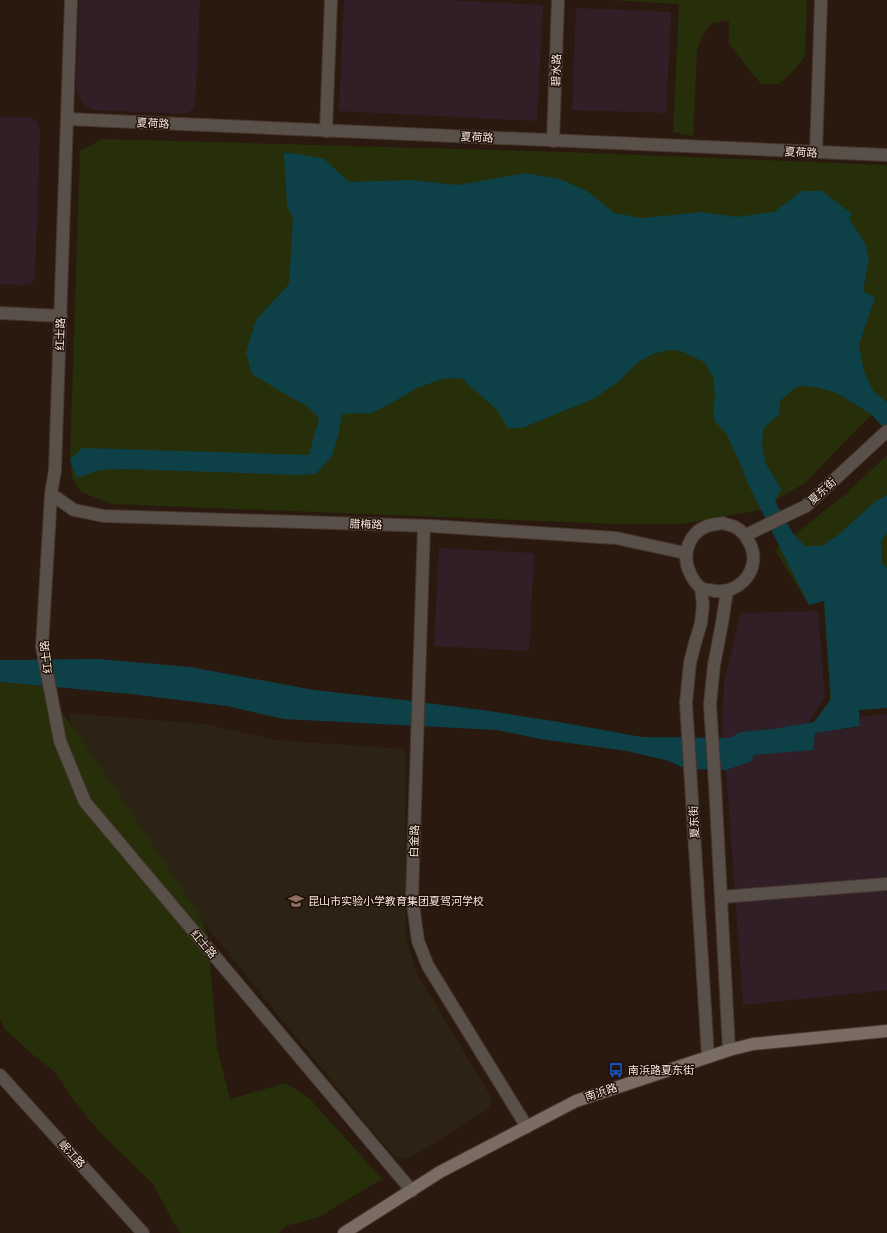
<svg xmlns="http://www.w3.org/2000/svg" width="887" height="1233" font-family="'PT Sans Narrow','Noto Sans SC',sans-serif">
  <style>
    .commercial { fill: #301f27 }
    .education { fill: #2d2314 }
    .green { fill: #262f0a }
    .water { fill: #0d4047 }
    .lines { fill: none; stroke-linecap: round; stroke-linejoin: round }
    .minor-casing { stroke: #47362d; stroke-width: 14 }
    .tertiary-casing { stroke: #47362d; stroke-width: 14 }
    .secondary-casing { stroke: #47362d; stroke-width: 14 }
    .minor { stroke: #59504a; stroke-width: 12 }
    .tertiary { stroke: #59504a; stroke-width: 12 }
    .secondary { stroke: #7a6c63; stroke-width: 12 }
    .labels { text-anchor: middle; dominant-baseline: central; stroke-width: 3; stroke-linejoin: round; paint-order: stroke }
    .street-label { font-size: 11px; fill: #f7eae3; stroke: #201006 }
    .poi-label { font-size: 11px; fill: #f7eae3; stroke: #201006; text-anchor: start }
  </style>
  <rect width="100%" height="100%" fill="#2a190f"/>
  <!-- commercial -->
  <g class="commercial">
    <polygon points="79,0 200,0 195,108 185,114 95,110 89,108 82,102 78,95 76,85"/>
    <polygon points="344,0 444,0 543,5 537,121 339,111"/>
    <polygon points="576,8 671,12 666,113 572,110"/>
    <polygon points="0,117 29,117 36,121 40,131 35,275 34,280 30,284 23,285 0,284"/>
    <polygon points="439,548 534,553 529,651 434,646"/>
    <polygon points="818,611 825,697 808,723 806,750 813,749 814,733 860,727 860,717 887,714 887,990 743,1005 726,770 722,738 724,682 741,613"/>
  </g>
  <!-- education -->
  <polygon class="education" points="68,713 205,724 276,740 405,749 406,937 416,972 491,1097 491,1103 488,1109 410,1158 404,1159 394,1155 385,1146 157,866 83,763"/>
  <!-- green -->
  <g class="green">
    <polygon points="611,0 807,0 805,56 795,69 779,84 761,84 729,44 729,20 712,23 702,35 697,50 693,136 673,132 679,4"/>
    <polygon points="102,139 565,152 887,165 887,401 859,427 806,482 760,510 681,524 618,524 112,504 81,492 72,478 70,460 80,151"/>
    <polygon points="887,455 887,708 831,712 824,601 809,605 775,550 847,493"/>
    <polygon points="0,682 44,686 110,781 201,917 208,936 217,1048 230,1099 286,1083 310,1099 382,1179 319,1217 286,1226 279,1233 181,1233 173,1221 153,1184 97,1129 73,1099 55,1072 32,1054 5,1029 0,1018"/>
  </g>
  <!-- water -->
  <polygon class="water" points="284,153 299,154 324,159 349,182 411,180 458,185 525,173 560,179 587,191 614,213 642,218 702,212 736,217 774,212 802,191 822,191 852,214 849,219 865,243 869,258 863,291 875,297 859,345 864,372 874,392 887,402 887,432 872,415 837,393 819,388 805,386 796,387 780,401 779,414 763,429 762,447 766,464 781,489 775,501 794,535 805,546 822,546 839,534 876,501 887,495 887,533 881,541 882,563 887,568 887,708 859,710 860,726 815,733 813,750 753,755 752,761 726,770 686,769 669,761 627,751 540,739 497,730 283,719 227,706 131,694 0,682 0,660 99,659 190,667 314,690 412,701 489,711 559,722 642,737 730,738 740,732 773,729 814,722 831,699 824,601 809,605 749,486 740,463 726,433 715,422 713,412 715,395 713,377 704,362 681,351 670,350 653,354 637,363 617,383 593,399 522,428 508,428 497,410 461,378 442,379 417,388 402,397 372,413 342,414 339,432 332,456 324,465 315,474 297,475 124,469 100,470 77,478 70,460 82,448 309,455 319,418 307,406 283,393 252,374 246,353 256,320 289,284 293,218 287,206"/>
  <g class="lines">
    <!-- minor casing -->
    <g class="minor-casing">
      <g id="minor">
        <polyline points="326,131 331,0"/>
        <polyline points="553,141 558,0"/>
        <polyline points="816,152 821,0"/>
        <polyline points="0,313 61,316"/>
        <polyline points="51,494 42,647 60,741 85,802 412,1191"/>
        <polyline points="721,897 887,884"/>
      </g>
    </g>
    <!-- tertiary casing -->
    <g class="tertiary-casing">
      <g id="tertiary">
        <polyline points="71,0 55,470 51,494 74,510 104,516 431,526 616,538 685,553"/>
        <polyline points="67,119 887,155"/>
        <path d="M723,523C727,525 731,525 735,527C741,530 746,536 749,542C764,568 738,598 710,590C707,590 703,589 701,588C697,585 692,578 690,573C681,555 689,530 711,525C714,524 719,524 723,523Z"/>
        <polyline points="424,526 412,897 418,941 428,966 527,1127"/>
        <polyline points="746,535 806,506 887,431"/>
        <polyline points="701,588 703,605 701,623 695,643 690,663 686,703 708,1057"/>
        <polyline points="727,591 722,623 714,665 710,704 715,784 729,1050"/>
        <polyline points="0,1075 143,1233"/>
      </g>
    </g>
    <!-- secondary casing -->
    <g class="secondary-casing">
      <polyline id="secondary" points="344,1233 440,1172 576,1101 729,1050 753,1044 887,1031"/>
    </g>
    <!-- minor -->
    <use href="#minor" class="minor"/>
    <!-- tertiary -->
    <use href="#tertiary" class="tertiary"/>
    <!-- secondary -->
    <use href="#secondary" class="secondary"/>
  </g>
  <!-- icons -->
  <defs>
    <g id="school-bare" transform="scale(1.2)"><path d="M0-5L7-2L0 1L-7-2ZM-4 1L0 2.5L4 1V4Q0 6-4 4Z" fill="#8d6e63" stroke="#201006" stroke-width="2.5" paint-order="stroke"/></g>
    <g id="bus-bare" transform="scale(1.2)"><path d="M-5-6H5V4H4V6H2V4H-2V6H-4V4H-5ZM-3.5-4V0h7V-4ZM-3.5 1.2v1.5H-2V1.2ZM2 1.2v1.5H3.5V1.2Z" fill="#1a4fb4" stroke="#201006" stroke-width="2.5" paint-order="stroke"/></g>
  </defs>
  <g fill-rule="evenodd">
    <use href="#school-bare" x="296" y="901"/>
    <use href="#bus-bare" x="616" y="1070"/>
  </g>
  <g class="labels">
    <!-- street labels -->
    <g class="street-label">
      <text transform="translate(556 70) rotate(-88)">碧水路</text>
      <text transform="translate(153 123) rotate(3)">夏荷路</text>
      <text transform="translate(477 137) rotate(3)">夏荷路</text>
      <text transform="translate(801 152) rotate(3)">夏荷路</text>
      <text transform="translate(60 334) rotate(-88)">红士路</text>
      <text transform="translate(822 491) rotate(-42)">夏东街</text>
      <text transform="translate(366 524) rotate(2)">腊梅路</text>
      <text transform="translate(46 657) rotate(-97)">红士路</text>
      <text transform="translate(694 822) rotate(-93)">夏东街</text>
      <text transform="translate(414 841) rotate(-88)">白金路</text>
      <text transform="translate(204 944) rotate(50)">红士路</text>
      <text transform="translate(601 1092) rotate(-18)">南浜路</text>
      <text transform="translate(72 1154) rotate(48)">岷江路</text>
    </g>
    <!-- poi labels -->
    <g class="poi-label">
      <text x="308" y="901">昆山市实验小学教育集团夏驾河学校</text>
      <text x="628" y="1070">南浜路夏东街</text>
    </g>
  </g>
</svg>
